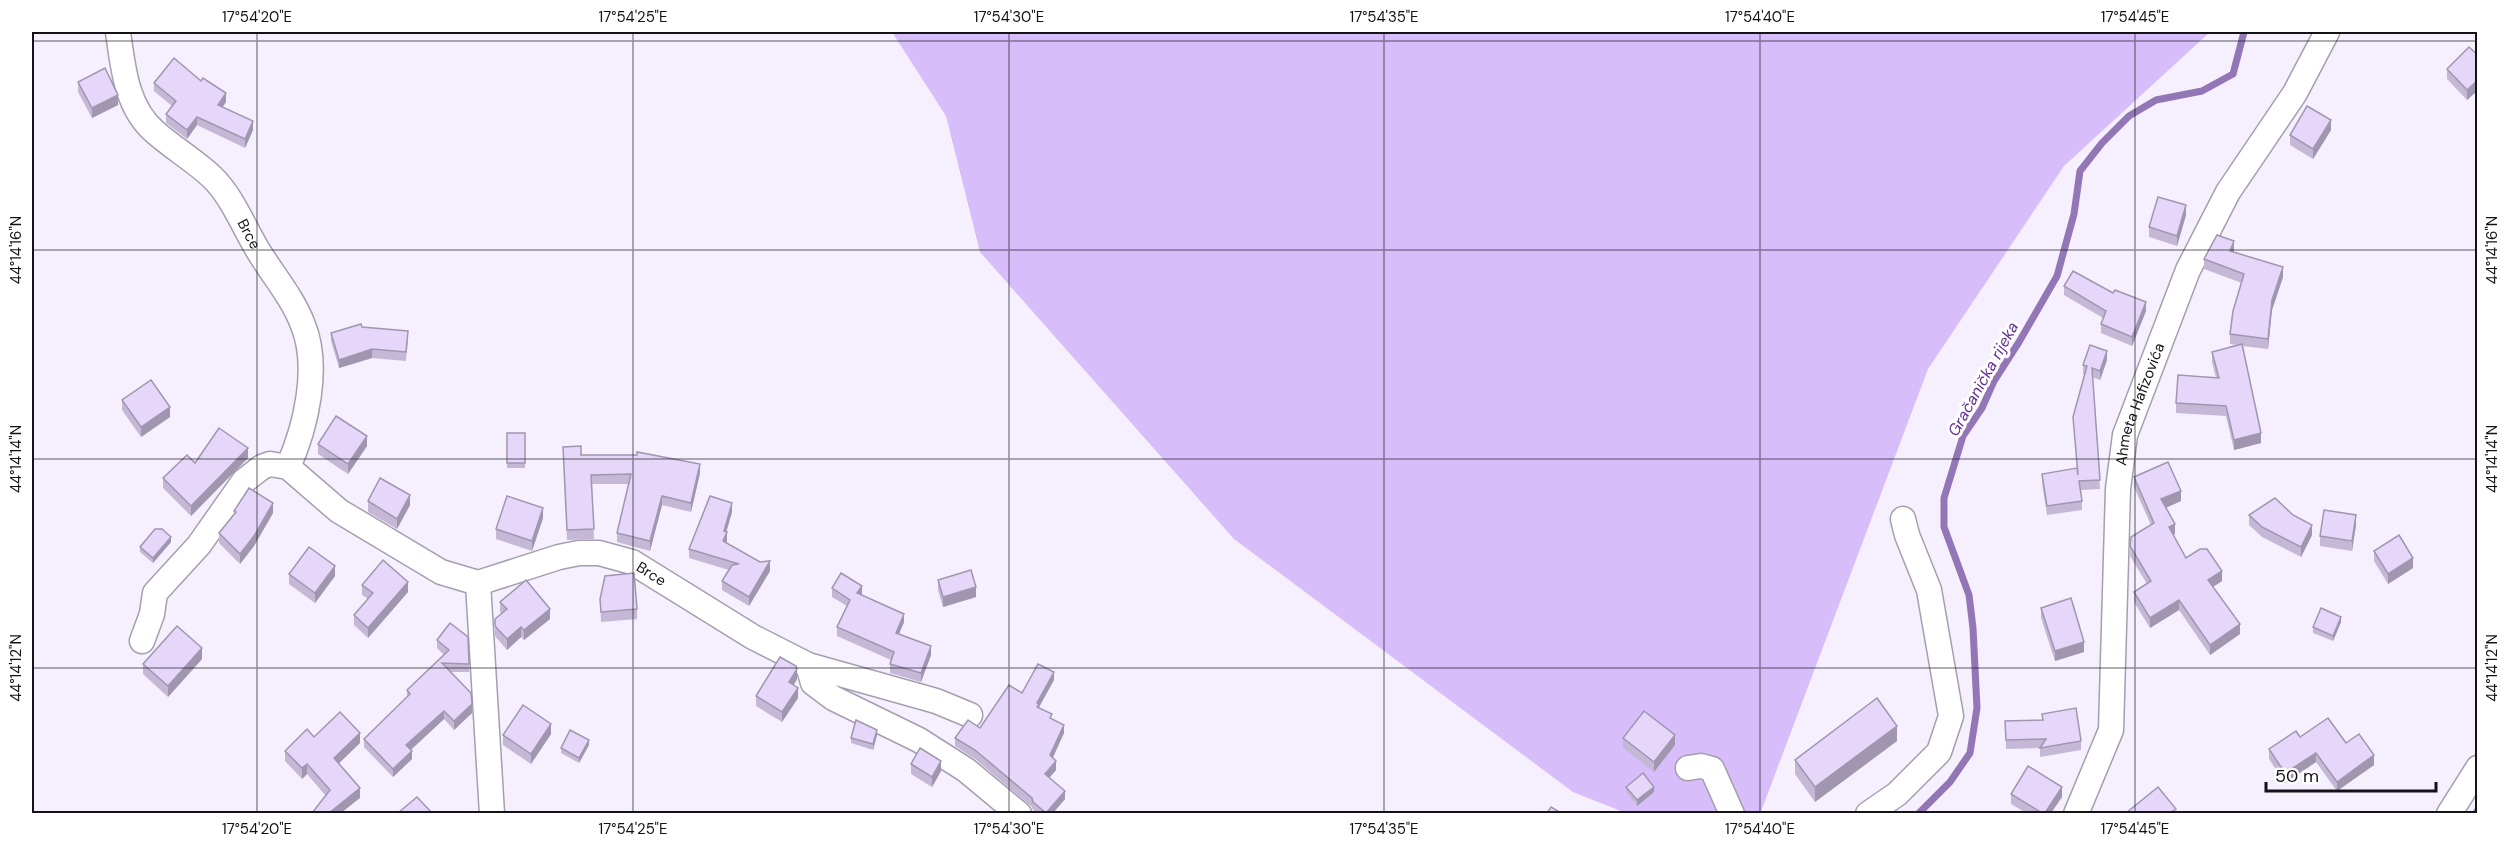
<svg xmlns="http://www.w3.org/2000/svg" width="2509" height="845" font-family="'DM Sans',sans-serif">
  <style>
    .green { fill: #d7bdf9 }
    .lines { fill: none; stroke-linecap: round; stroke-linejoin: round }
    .stream { stroke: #9376b6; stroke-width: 7 }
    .minor-casing { stroke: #a69eb0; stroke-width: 27 }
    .minor { stroke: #fff; stroke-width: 24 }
    .wall { fill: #c5b8d7 }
    .shaded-wall { fill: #a096af }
    .building { fill: #e5d6fa; stroke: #a096af; stroke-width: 1.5 }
    .ticks { fill: none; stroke: #141117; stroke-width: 1.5; stroke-opacity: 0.45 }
    .labels { text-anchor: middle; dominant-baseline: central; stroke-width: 6; stroke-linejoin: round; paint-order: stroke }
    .street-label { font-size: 15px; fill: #141117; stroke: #fff }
    .water-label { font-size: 16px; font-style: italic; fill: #632e92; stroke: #fff }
    .neatline { fill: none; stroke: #141117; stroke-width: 2 }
    .ticks-label { font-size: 15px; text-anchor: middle; fill: #141117 }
  </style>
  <rect width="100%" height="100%" fill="#f5effe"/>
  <!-- green -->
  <polygon class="green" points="892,32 2210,32 2064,166 1928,369 1760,814 1626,813 1573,792 1234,539 980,252 946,116"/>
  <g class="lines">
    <!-- stream -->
    <polyline class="stream" points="1918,814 1950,782 1970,753 1977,708 1973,628 1969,595 1944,527 1944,498 1963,436 1982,408 1994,381 2019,342 2057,276 2074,214 2080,171 2102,143 2129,116 2156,100 2202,91 2233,74 2244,32"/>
    <!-- minor casing -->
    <g class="minor-casing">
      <g id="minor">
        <path id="s1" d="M118,32C123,67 126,107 155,132C173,148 195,161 212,177C231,195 243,225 256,247C271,273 292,296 303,325C320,367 306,427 288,467"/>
        <polyline points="478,583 492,814"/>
        <path id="s2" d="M142,641L152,614L155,593L199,545L244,481L262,467L270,464L288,467L339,511L441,572L478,583L559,557L579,553H599L632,562L753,637L808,665L936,701L970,715"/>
        <polyline points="808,665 813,683 833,698 919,740 966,770 1019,814"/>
        <polyline points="1688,768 1701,766 1712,769 1732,814"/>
        <polyline points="1868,814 1897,794 1939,752 1951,716 1929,590 1907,535 1903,519"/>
        <path id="s3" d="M2076,814L2111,730L2118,489L2125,435L2188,270L2228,192L2295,93L2327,32"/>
        <polyline points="2449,814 2478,768"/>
      </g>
    </g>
    <!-- minor -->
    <use href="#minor" class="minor"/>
  </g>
  <!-- wall -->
  <g class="wall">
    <polygon points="2478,55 2478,90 2467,100 2447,79 2447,69"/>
    <polygon points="78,82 118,105 92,118 78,92"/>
    <polygon points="154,83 226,102 222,107 253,130 245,148 197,125 187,139 166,123 166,114 172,106 154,91"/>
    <polygon points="2331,130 2313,159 2290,145 2290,135"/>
    <polygon points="2186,215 2177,246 2149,237 2149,227"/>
    <polygon points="2234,252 2283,277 2272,310 2268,349 2242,346 2261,443 2234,450 2226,416 2176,413 2176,403 2216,378 2212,362 2212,352 2237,345 2230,344 2230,334 2242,283 2204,269 2204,259"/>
    <polygon points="2064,286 2146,311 2132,346 2101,333 2101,324 2103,318 2064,295"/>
    <polygon points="362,327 408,339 406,361 372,358 339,368 331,341 331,333"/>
    <polygon points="2107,360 2100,380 2092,377 2100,489 2081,490 2082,501 2082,510 2047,515 2042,483 2042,474 2077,468 2073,417 2085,375 2083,374 2083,365"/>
    <polygon points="122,400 170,417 141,437 122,410"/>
    <rect x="507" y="433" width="18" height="35"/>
    <polygon points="318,444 367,446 348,474 318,454"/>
    <polygon points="563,447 581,455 700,473 691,512 662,505 650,551 617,542 617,533 629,484 592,484 594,539 567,540"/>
    <polygon points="248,458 191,516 163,488 163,478 195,463"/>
    <polygon points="2134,477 2181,501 2165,508 2175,534 2173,535 2186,558 2222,581 2213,587 2240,634 2210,655 2179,610 2150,628 2134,602 2134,592 2147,584 2130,556 2131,537 2151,525 2134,487"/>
    <polygon points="368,501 410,505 397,529 368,512"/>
    <polygon points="234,511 273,513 254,546 240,564 219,543 219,533 234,514"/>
    <polygon points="732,512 726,532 726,542 770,571 749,606 722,590 722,581 729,570 689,558 689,549"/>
    <polygon points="2249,515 2312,535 2301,557 2262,537 2249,525"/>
    <polygon points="543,518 532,551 496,539 496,529"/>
    <polygon points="2356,525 2352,551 2320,546 2320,536"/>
    <polygon points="171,542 153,563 140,552 140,547"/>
    <polygon points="2374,551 2413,568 2388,584 2374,561"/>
    <polygon points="289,574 335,576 315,603 289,584"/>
    <polygon points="938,580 976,597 943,607 938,590"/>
    <polygon points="362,585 408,592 368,638 354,625 354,615 368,599 362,595"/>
    <polygon points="832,588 862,595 904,622 899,634 931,655 921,682 890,673 890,664 891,660 837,636 837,627 847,606 832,597"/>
    <polygon points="600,599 637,609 637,619 601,622"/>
    <polygon points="500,602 550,619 524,640 521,637 507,650 495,636 495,619 502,614 500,612"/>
    <polygon points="2041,608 2084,652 2055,661 2041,618"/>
    <polygon points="2341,622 2333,641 2313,633 2313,627"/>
    <polygon points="437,640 469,664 469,672 450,672 472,713 454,730 444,719 411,750 412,759 393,777 364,747 364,739 407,698 407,690 444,655 437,648"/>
    <polygon points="202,659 168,697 143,674 143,664"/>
    <polygon points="797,679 794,685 798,698 782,722 756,706 756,696"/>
    <polygon points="1054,680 1039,707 1052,719 1064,733 1052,758 1056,770 1049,778 1065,799 1053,813 1037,813 1033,810 1032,807 975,759 955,746 955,738 980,728 1022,693"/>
    <polygon points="2042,714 2081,741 2081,750 2040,757 2040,748 2006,749 2005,721 2042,720"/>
    <polygon points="551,734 531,764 503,745 503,735"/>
    <polygon points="877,735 873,750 851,743 851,738"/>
    <polygon points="314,737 360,743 339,763 360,798 326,796 307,774 302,779 285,761 285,751"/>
    <polygon points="2300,737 2346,743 2374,765 2337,791 2316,762 2285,783 2269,759 2269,749"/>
    <polygon points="1623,738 1675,745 1654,772 1623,748"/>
    <polygon points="1897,741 1815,802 1795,774 1795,760"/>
    <polygon points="589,745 579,763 561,753 561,748"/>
    <polygon points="911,764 941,771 932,787 911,774"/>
    <polygon points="1626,787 1654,792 1637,806 1626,792"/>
    <polygon points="2011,794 2062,797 2051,813 2026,813 2011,804"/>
  </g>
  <!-- shaded-wall -->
  <g class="shaded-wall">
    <polygon points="2478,80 2478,90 2467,100 2467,90"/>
    <polygon points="226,93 226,102 218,114 218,105"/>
    <polygon points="118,95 118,105 92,118 92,108"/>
    <polygon points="197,117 197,125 187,139 187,130"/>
    <polygon points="2331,120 2331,130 2313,159 2313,149"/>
    <polygon points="253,121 253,130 245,148 245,139"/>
    <polygon points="2186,205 2186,215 2177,246 2177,236"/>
    <polygon points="2234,241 2234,251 2230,261 2230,251"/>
    <polygon points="2283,267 2283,277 2272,310 2268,349 2268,339 2272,300"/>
    <polygon points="2146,302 2146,311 2132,346 2132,337"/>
    <polygon points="372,349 372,358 339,368 339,360"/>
    <polygon points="2107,351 2107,360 2100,380 2100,371"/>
    <polygon points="170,407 170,417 141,437 141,427"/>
    <polygon points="2261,433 2261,443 2234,450 2234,440"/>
    <polygon points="367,436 367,446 348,474 348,464"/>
    <polygon points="248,448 248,458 191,516 191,506"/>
    <polygon points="700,464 700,473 691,512 691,503"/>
    <polygon points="2181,491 2181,501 2161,510 2161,499"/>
    <polygon points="410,495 410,505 397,529 397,519"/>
    <polygon points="662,496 662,505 650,551 650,541"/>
    <polygon points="273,503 273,513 254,546 240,564 240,554"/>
    <polygon points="732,503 732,512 724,540 724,531"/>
    <polygon points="543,508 543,518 532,551 532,541"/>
    <polygon points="2356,515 2356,525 2352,551 2352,541"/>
    <polygon points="2175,524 2175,534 2169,537 2169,527"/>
    <polygon points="2312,525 2312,535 2301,557 2301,547"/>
    <polygon points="727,532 727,541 723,550 723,541"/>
    <polygon points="171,537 171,542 153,563 153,558"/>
    <polygon points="2413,558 2413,568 2388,584 2388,574"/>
    <polygon points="770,561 770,571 749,606 749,597"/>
    <polygon points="335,566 335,576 315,603 315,593"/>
    <polygon points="2222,571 2222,581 2208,590 2208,580"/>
    <polygon points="408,582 408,592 368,638 368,628"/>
    <polygon points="862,586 862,595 857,593"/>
    <polygon points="976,587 976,597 943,607 943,597"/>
    <polygon points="2179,600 2179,610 2150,628 2150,618"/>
    <polygon points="550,609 550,619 524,640 524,630"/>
    <polygon points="904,614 904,622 896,641 896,633"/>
    <polygon points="2341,617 2341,622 2333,641 2333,636"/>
    <polygon points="2240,624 2240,634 2210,655 2210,645"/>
    <polygon points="521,627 521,637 507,650 507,639"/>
    <polygon points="2084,642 2084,652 2055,661 2055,651"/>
    <polygon points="931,646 931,655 921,682 921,673"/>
    <polygon points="202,648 202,659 168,697 168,686"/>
    <polygon points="797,669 797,679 789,692 789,682"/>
    <polygon points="1054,672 1054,680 1039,707 1039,713 1037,703"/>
    <polygon points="798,688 798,698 782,722 782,712"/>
    <polygon points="472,704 472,713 454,730 454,721"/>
    <polygon points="444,711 444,719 406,754 406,745"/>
    <polygon points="551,724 551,734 531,764 531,754"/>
    <polygon points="1064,725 1064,733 1050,764 1050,755"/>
    <polygon points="1897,726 1897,741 1815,802 1815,787"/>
    <polygon points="877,730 877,735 873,750 873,744"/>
    <polygon points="360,733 360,743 334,768 334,758"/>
    <polygon points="1675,735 1675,745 1654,772 1654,762"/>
    <polygon points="589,740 589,745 579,763 579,758"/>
    <polygon points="412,751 412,759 393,777 393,769"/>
    <polygon points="2316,753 2316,762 2285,783 2285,773"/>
    <polygon points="2374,755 2374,765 2337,791 2337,782"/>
    <polygon points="941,761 941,771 932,787 932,777"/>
    <polygon points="1056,761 1056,770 1045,783 1045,774"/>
    <polygon points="307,764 307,774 302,779 302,768"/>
    <polygon points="1654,787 1654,792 1637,806 1637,800"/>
    <polygon points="2062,787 2062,797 2051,813 2045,813"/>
    <polygon points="360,788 360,798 341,813 329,813"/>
    <polygon points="1065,791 1065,799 1053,813 1046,813"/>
  </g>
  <!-- building -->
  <g class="building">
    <polygon points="2469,47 2478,55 2478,80 2467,90 2447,69"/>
    <polygon points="174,58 201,81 203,78 226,93 218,105 253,121 245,139 197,117 187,130 166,114 176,101 154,83"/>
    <polygon points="105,68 118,95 92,108 78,82"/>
    <polygon points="2307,106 2331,120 2313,149 2290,135"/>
    <polygon points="2158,197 2186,205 2177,236 2149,227"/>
    <polygon points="2217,235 2234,241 2230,251 2283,267 2272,300 2268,339 2230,334 2233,311 2244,274 2204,259"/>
    <polygon points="2073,271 2113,293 2115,290 2146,302 2132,337 2101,324 2106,311 2064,286"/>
    <polygon points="361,324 362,327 408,331 406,352 372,349 339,360 331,333"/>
    <polygon points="2242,344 2261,433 2234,440 2226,406 2176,403 2178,375 2219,378 2212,352"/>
    <polygon points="2090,345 2107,351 2100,371 2092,368 2100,480 2079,481 2082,501 2047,506 2042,474 2077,468 2078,475 2073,417 2087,366 2083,365"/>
    <polygon points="151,380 170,407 141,427 122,400"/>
    <polygon points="336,416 367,436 348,464 318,444"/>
    <polygon points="219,428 248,448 191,506 163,478 187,455 195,463"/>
    <rect x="507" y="433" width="18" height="30"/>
    <polygon points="581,446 581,455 637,455 637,452 700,464 691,503 662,496 650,541 617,533 631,474 591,475 594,529 567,530 563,447"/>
    <polygon points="2168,462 2181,491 2161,499 2175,524 2169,527 2186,558 2200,549 2207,549 2222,571 2208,580 2240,624 2210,645 2179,600 2150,618 2134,592 2151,581 2130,546 2131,537 2154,523 2134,477"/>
    <polygon points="380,478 410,495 397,519 368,501"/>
    <polygon points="249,488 273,503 254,536 240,554 219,533 236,512 234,511"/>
    <polygon points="507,496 543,508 532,541 496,529"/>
    <polygon points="710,496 732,503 724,531 727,532 723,541 760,562 770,561 749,597 722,581 732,565 739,564 689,549"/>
    <polygon points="2275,498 2293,515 2312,525 2301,547 2262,527 2249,515"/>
    <polygon points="2324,510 2356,515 2352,541 2320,536"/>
    <polygon points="155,529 162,529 171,537 153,558 140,547"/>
    <polygon points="2399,535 2413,558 2388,574 2374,551"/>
    <polygon points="309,547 335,566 315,593 289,574"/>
    <polygon points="383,560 408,582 368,628 354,615 373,593 362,585"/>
    <polygon points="971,570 976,587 943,597 938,580"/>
    <polygon points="634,573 637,609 601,612 600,599 605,576"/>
    <polygon points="841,573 862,586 857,593 904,614 896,633 931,646 921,673 890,664 894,652 837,627 850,600 832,588"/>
    <polygon points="526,580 550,609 524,630 521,627 507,639 495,626 495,619 507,609 500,602"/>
    <polygon points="2071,598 2084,642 2055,651 2041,608"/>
    <polygon points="2321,608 2341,617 2333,636 2313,627"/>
    <polygon points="450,623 468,637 469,664 442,663 471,693 472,704 454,721 444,711 406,745 412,751 393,769 364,739 410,694 407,690 449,650 437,640"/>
    <polygon points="177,626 202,648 168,686 143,664"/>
    <polygon points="780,657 796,666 797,669 789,682 798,688 782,712 756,696"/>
    <polygon points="1038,664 1054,672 1037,703 1039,704 1037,707 1052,714 1050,718 1064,725 1050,755 1056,761 1045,774 1065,791 1046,813 1033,802 1032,798 975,750 955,738 968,720 980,728 1009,685 1022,693"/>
    <polygon points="1877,698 1897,726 1815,787 1795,760"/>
    <polygon points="523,705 551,724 531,754 503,735"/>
    <polygon points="2076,708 2081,741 2040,748 2046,739 2006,740 2005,721 2043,720 2042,714"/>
    <polygon points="1644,711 1675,735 1654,762 1623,738"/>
    <polygon points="340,712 360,733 334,758 360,788 329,813 312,813 330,790 307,764 302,768 285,751 307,729 314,737"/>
    <polygon points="2328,718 2346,743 2359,734 2374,755 2337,782 2316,753 2285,773 2269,749 2296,731 2300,737"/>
    <polygon points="856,720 877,730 873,744 851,738"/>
    <polygon points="570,730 589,740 579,758 561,748"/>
    <polygon points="920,748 941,761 932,777 911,764"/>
    <polygon points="2028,766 2062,787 2045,813 2042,813 2011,794"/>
    <polygon points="1643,773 1654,787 1637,800 1626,787"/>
    <polygon points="2158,787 2176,809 2170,813 2126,813"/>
    <polygon points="417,797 432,813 398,813"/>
    <polygon points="2478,805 2478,813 2472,813"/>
    <polygon points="1551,807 1561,813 1547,813"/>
  </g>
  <!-- ticks -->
  <path class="ticks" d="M257,32V814M633,32V814M1009,32V814M1384,32V814M1760,32V814M2135,32V814M32,41H2478M32,250H2478M32,459H2478M32,668H2478"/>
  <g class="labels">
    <!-- street labels -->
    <g class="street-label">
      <text stroke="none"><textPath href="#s1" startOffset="250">Brce</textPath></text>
      <text stroke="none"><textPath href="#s3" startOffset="420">Ahmeta Hafizovića</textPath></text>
      <text stroke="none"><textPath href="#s2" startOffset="650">Brce</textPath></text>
    </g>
    <!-- water labels -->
    <g class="water-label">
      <text transform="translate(1983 379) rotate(-61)">Gračanička rijeka</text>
    </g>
  </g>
  <!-- border -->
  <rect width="2509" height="845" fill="none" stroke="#ffffff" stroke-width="66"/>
  <!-- scale -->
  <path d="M2266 782v9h170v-9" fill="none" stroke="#141117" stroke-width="3"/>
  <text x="2275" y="782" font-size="18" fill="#141117" stroke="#ffffff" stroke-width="4.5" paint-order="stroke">50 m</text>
  <rect x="33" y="33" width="2443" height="779" class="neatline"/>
  <g class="ticks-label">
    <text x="257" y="22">17°54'20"E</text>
    <text x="633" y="22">17°54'25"E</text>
    <text x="1009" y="22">17°54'30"E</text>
    <text x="1384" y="22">17°54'35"E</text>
    <text x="1760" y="22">17°54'40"E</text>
    <text x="2135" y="22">17°54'45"E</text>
    <text transform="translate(16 250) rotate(-90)" y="5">44°14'16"N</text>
    <text transform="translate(2492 250) rotate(-90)" y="5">44°14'16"N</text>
    <text transform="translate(16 459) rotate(-90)" y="5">44°14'14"N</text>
    <text transform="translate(2492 459) rotate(-90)" y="5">44°14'14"N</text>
    <text transform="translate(16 668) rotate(-90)" y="5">44°14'12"N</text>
    <text transform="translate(2492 668) rotate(-90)" y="5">44°14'12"N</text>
    <text x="257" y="834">17°54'20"E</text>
    <text x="633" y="834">17°54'25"E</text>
    <text x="1009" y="834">17°54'30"E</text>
    <text x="1384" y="834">17°54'35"E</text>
    <text x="1760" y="834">17°54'40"E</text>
    <text x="2135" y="834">17°54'45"E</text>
  </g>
</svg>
